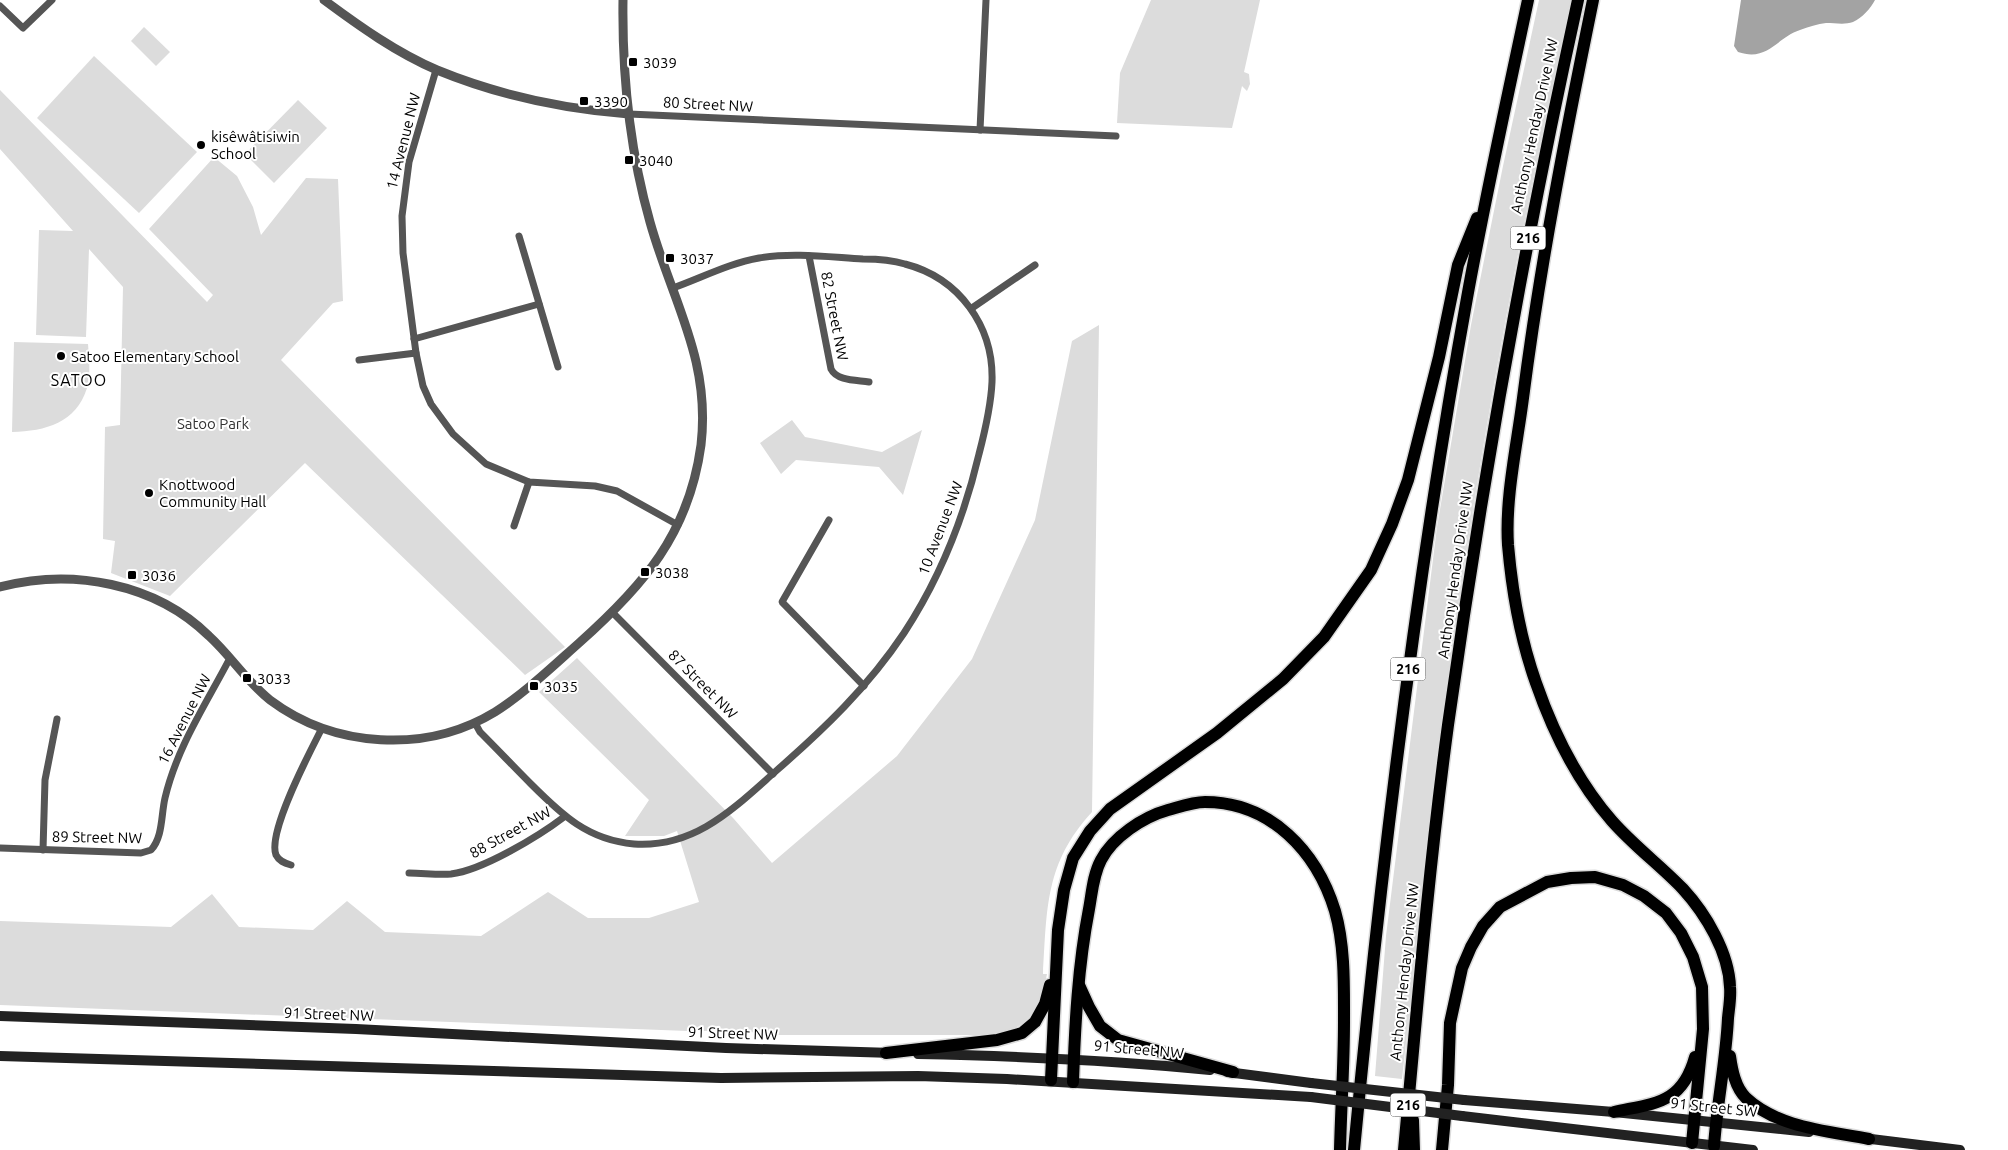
<svg xmlns="http://www.w3.org/2000/svg" width="2008" height="1150" font-family="Ubuntu,sans-serif">
  <style>
    .green { fill: #dcdcdc }
    .water { fill: #a3a3a3 }
    .lines { fill: none; stroke-linecap: round; stroke-linejoin: round }
    .motorway-casing { stroke: #dbdbdb; stroke-width: 15 }
    .minor { stroke: #555; stroke-width: 7 }
    .tertiary { stroke: #555; stroke-width: 9 }
    .secondary { stroke: #222; stroke-width: 10 }
    .motorway { stroke: #000; stroke-width: 12 }
    .secondary-bridge { stroke: #222; stroke-width: 10 }
    .poi-dot { fill: #000; stroke: #fff; stroke-width: 2 }
    .labels { text-anchor: middle; dominant-baseline: central; stroke-width: 4; stroke-linejoin: round; paint-order: stroke }
    .shield { fill: #fff; stroke: #4c4c4c; stroke-width: 1 }
    .shield-label { font-size: 14px; font-weight: bold; fill: #000 }
    .poi-label { font-size: 15px; fill: #000; stroke: #fff; text-anchor: start }
    .street-label { font-size: 15px; fill: #000; stroke: #fff }
    .park-label { font-size: 15px; fill: #333; stroke: #fff }
    .neighbourhood-label { font-size: 16px; letter-spacing: 1px; fill: #000; stroke: #fff }
  </style>
  <rect width="100%" height="100%" fill="#fff"/>
  <!-- green -->
  <g class="green">
    <polygon points="1151,0 1260,0 1244,72 1249,74 1250,84 1247,91 1242,86 1232,128 1117,123 1120,73"/>
    <path d="M1539,0H1572C1524,207 1486,416 1455,626C1434,776 1419,928 1402,1079L1375,1076L1386,936L1437,527L1471,325L1503,166Z"/>
    <polygon points="144,27 170,52 156,66 131,41"/>
    <polygon points="94,56 197,152 139,213 37,118"/>
    <polygon points="0,90 207,302 213,295 149,229 214,157 237,176 253,207 261,235 306,178 338,179 343,301 333,303 281,360 565,647 525,675 305,463 170,596 111,573 115,541 103,539 105,427 120,425 123,287 89,249 86,337 36,335 39,230 73,231 0,149"/>
    <polygon points="298,100 327,128 274,183 245,154"/>
    <path d="M1099,325L1092,812C1045,863 1047,908 1043,974H1047C1040,1013 1025,1033 984,1035H768L745,1031H688L0,1005V921L171,927L212,894L239,927L313,930L347,901L385,932L481,936L548,892L588,918H649L699,902L677,831L664,836H625L649,800L539,692L577,658L734,819L772,863L897,756L972,659L1035,520L1072,341Z"/>
    <path d="M14,342L88,344C89,358 91,374 87,388C76,423 46,431 12,432Z"/>
    <polygon points="792,420 805,437 882,452 922,430 903,495 879,467 796,460 781,474 760,443"/>
  </g>
  <!-- water -->
  <path class="water" d="M1741,0H1875C1871,8 1862,18 1853,22C1845,25 1835,23 1826,23C1818,24 1808,27 1800,30C1776,38 1768,62 1738,52L1734,46Z"/>
  <g class="lines">
    <!-- motorway casing -->
    <g class="motorway-casing">
      <g id="motorway">
        <path d="M1593,0C1566,132 1540,265 1523,398C1517,445 1505,498 1508,545C1512,591 1520,638 1536,683C1553,732 1578,782 1612,821C1634,846 1661,866 1683,889C1706,914 1729,953 1730,987C1731,997 1729,1008 1728,1018C1726,1061 1717,1103 1714,1146"/>
        <polyline points="1079,985 1089,1007 1100,1026 1118,1040 1233,1072"/>
        <polyline points="886,1053 997,1040 1022,1033 1035,1022 1045,1004 1050,985"/>
        <path d="M1730,1056C1732,1070 1735,1087 1746,1098C1778,1128 1829,1131 1869,1139"/>
        <polyline points="1051,1080 1058,930 1064,890 1073,858 1090,831 1110,809 1217,733 1283,679 1324,637 1371,570 1392,524 1408,480 1439,357 1458,265 1477,218"/>
        <path d="M1073,1082C1075,1024 1078,966 1089,909C1092,893 1093,875 1101,860C1113,837 1143,817 1168,810C1179,807 1193,802 1205,802C1271,802 1317,852 1335,911C1345,946 1344,986 1344,1022C1344,1065 1341,1107 1340,1150"/>
        <path d="M1614,1112C1655,1103 1682,1104 1695,1057"/>
        <polyline points="1413,1120 1414,1150"/>
        <path d="M1354,1150C1381,865 1416,580 1467,298C1485,198 1507,99 1528,0"/>
        <path d="M1404,1150C1417,1008 1429,866 1448,725C1482,482 1525,240 1578,0"/>
        <polyline points="1442,1150 1448,1085 1450,1023 1462,968 1471,947 1483,926 1500,907 1547,882 1571,878 1595,877 1623,885 1644,896 1666,913 1681,933 1693,957 1702,987 1703,1029 1692,1143"/>
      </g>
    </g>
    <!-- minor -->
    <g class="minor">
      <polyline points="0,6 23,28 52,0"/>
      <polyline points="436,70 409,162 402,216 403,253 416,353 423,386 431,404 453,434 486,464 529,482 595,486 617,491 678,525"/>
      <polyline points="629,114 1116,136"/>
      <polyline points="980,130 986,0"/>
      <polyline points="519,236 558,367"/>
      <path d="M809,256L831,369C837,381 856,380 869,382"/>
      <polyline points="972,308 1035,265"/>
      <polyline points="414,339 539,304"/>
      <polyline points="359,360 416,353"/>
      <polyline points="829,520 782,602 864,686"/>
      <polyline points="514,526 529,482"/>
      <polyline points="613,613 773,774"/>
      <path d="M475,723L480,732C497,749 514,767 531,784C562,815 588,840 634,844C695,848 733,809 776,771C824,729 868,687 904,633C940,578 964,518 979,454C985,431 991,405 992,382C994,326 959,278 905,264C892,260 877,259 863,259C829,257 793,252 759,258C730,263 701,278 673,288"/>
      <path d="M0,848L141,853L151,850C163,837 161,815 165,798C177,747 206,704 230,658"/>
      <polyline points="43,850 45,780 57,719"/>
      <path d="M291,865C284,863 279,861 276,855C267,832 311,750 322,728"/>
      <path d="M409,873C423,873 437,875 451,874C483,870 539,836 564,817"/>
    </g>
    <!-- tertiary -->
    <g class="tertiary">
      <path d="M324,0C359,26 397,53 437,70C498,95 564,109 629,114"/>
      <path d="M0,587C72,568 155,583 209,636C231,656 247,682 270,700C334,748 426,754 495,712C525,693 552,667 579,643C643,586 689,534 701,445C711,359 672,301 650,222C630,151 622,74 623,0"/>
    </g>
    <!-- secondary -->
    <g class="secondary">
      <polyline points="0,1016 356,1029 726,1048 893,1053"/>
      <path d="M918,1054C1016,1056 1113,1060 1210,1070"/>
      <polyline points="0,1056 721,1078 918,1076 1007,1079 1311,1097"/>
      <polyline points="1227,1072 1311,1083"/>
      <polyline points="1464,1100 1614,1112 1809,1132"/>
      <polyline points="1462,1116 1753,1150"/>
      <polyline points="1863,1138 1960,1150"/>
    </g>
    <!-- motorway -->
    <use href="#motorway" class="motorway"/>
    <!-- secondary-bridge -->
    <g class="secondary-bridge">
      <polyline points="1311,1083 1464,1100"/>
      <polyline points="1311,1097 1462,1116"/>
    </g>
  </g>
  <!-- markers -->
  <g class="poi-dot">
    <rect x="628" y="57" width="10" height="10" rx="2.5"/>
    <rect x="579" y="96" width="10" height="10" rx="2.5"/>
    <circle cx="201" cy="145" r="5"/>
    <rect x="624" y="155" width="10" height="10" rx="2.5"/>
    <rect x="665" y="253" width="10" height="10" rx="2.5"/>
    <circle cx="61" cy="356" r="5"/>
    <circle cx="149" cy="493" r="5"/>
    <rect x="640" y="567" width="10" height="10" rx="2.5"/>
    <rect x="127" y="570" width="10" height="10" rx="2.5"/>
    <rect x="242" y="673" width="10" height="10" rx="2.5"/>
    <rect x="529" y="681" width="10" height="10" rx="2.5"/>
  </g>
  <g class="labels">
    <!-- shield labels -->
    <g class="shield">
      <rect x="1510.5" y="226.5" width="35" height="23" rx="4"/>
      <rect x="1390.5" y="657.5" width="35" height="23" rx="4"/>
      <rect x="1390.5" y="1093.5" width="35" height="23" rx="4"/>
    </g>
    <g class="shield-label">
      <text x="1528" y="238">216</text>
      <text x="1408" y="669">216</text>
      <text x="1408" y="1105">216</text>
    </g>
    <!-- poi labels -->
    <g class="poi-label">
      <text x="643" y="62">3039</text>
      <text x="594" y="101">3390</text>
      <text x="211" y="136">kisêwâtisiwin<tspan x="211" dy="17">School</tspan></text>
      <text x="639" y="160">3040</text>
      <text x="680" y="258">3037</text>
      <text x="71" y="356">Satoo Elementary School</text>
      <text x="159" y="484">Knottwood<tspan x="159" dy="17">Community Hall</tspan></text>
      <text x="655" y="572">3038</text>
      <text x="142" y="575">3036</text>
      <text x="257" y="678">3033</text>
      <text x="544" y="686">3035</text>
    </g>
    <!-- street labels -->
    <g class="street-label">
      <text transform="translate(708 104) rotate(3)">80 Street NW</text>
      <text transform="translate(1534 126) rotate(-78)">Anthony Henday Drive NW</text>
      <text transform="translate(403 141) rotate(-76)">14 Avenue NW</text>
      <text transform="translate(835 316) rotate(79)">82 Street NW</text>
      <text transform="translate(940 528) rotate(-69)">10 Avenue NW</text>
      <text transform="translate(1455 570) rotate(-82)">Anthony Henday Drive NW</text>
      <text transform="translate(703 684) rotate(45)">87 Street NW</text>
      <text transform="translate(184 719) rotate(-63)">16 Avenue NW</text>
      <text transform="translate(510 832) rotate(-29)">88 Street NW</text>
      <text transform="translate(97 837) rotate(1)">89 Street NW</text>
      <text transform="translate(1404 972) rotate(-84)">Anthony Henday Drive NW</text>
      <text transform="translate(329 1014) rotate(2)">91 Street NW</text>
      <text transform="translate(733 1033) rotate(2)">91 Street NW</text>
      <text transform="translate(1139 1049) rotate(5)">91 Street NW</text>
      <text transform="translate(1714 1107) rotate(6)">91 Street SW</text>
    </g>
    <!-- park labels -->
    <g class="park-label">
      <text x="213" y="423">Satoo Park</text>
    </g>
    <!-- neighbourhood labels -->
    <g class="neighbourhood-label">
      <text x="79" y="380">SATOO</text>
    </g>
  </g>
</svg>
